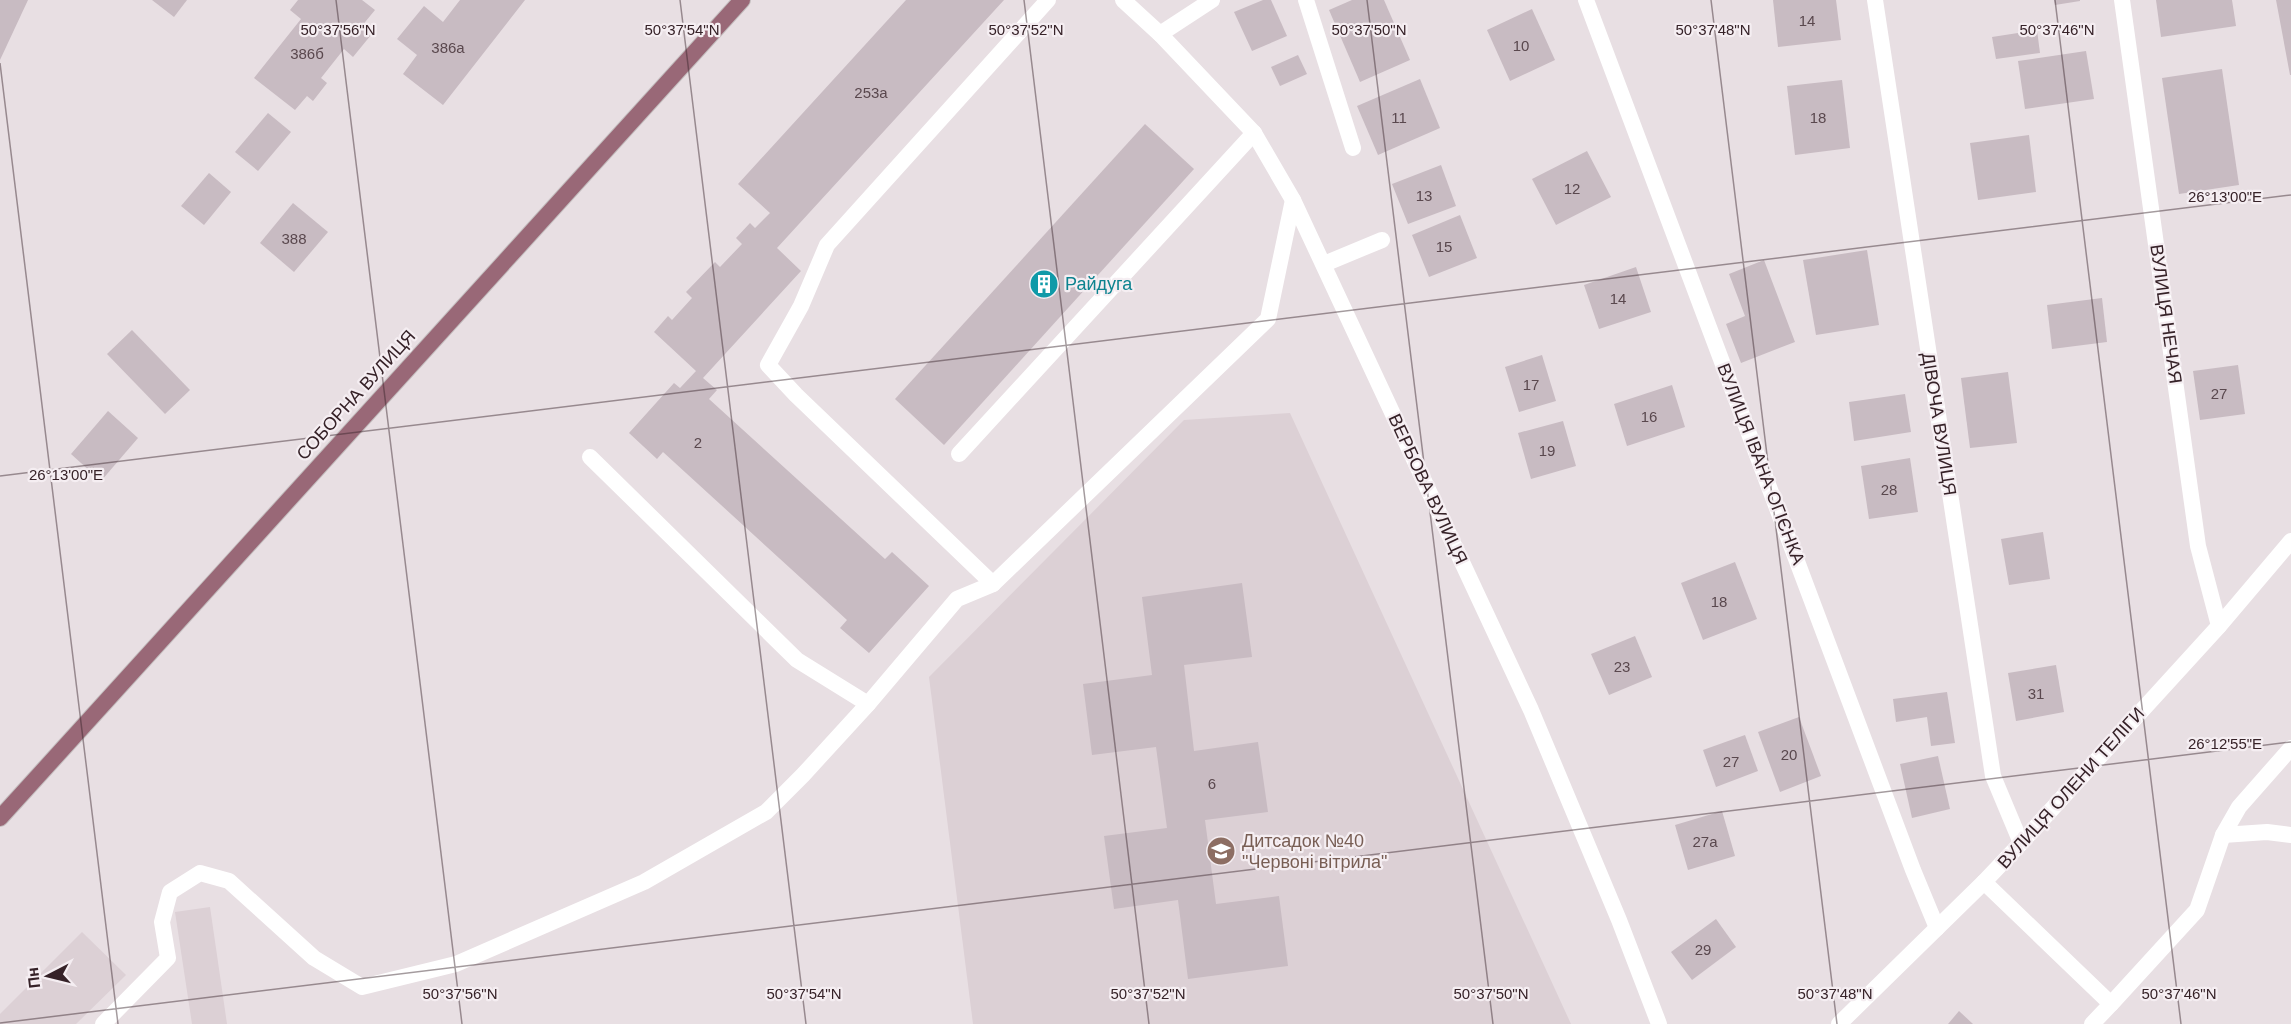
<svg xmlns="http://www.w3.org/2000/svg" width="2291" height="1024" font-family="Arial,sans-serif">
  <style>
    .built { fill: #dcd0d5 }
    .building { fill: #c8bbc2 }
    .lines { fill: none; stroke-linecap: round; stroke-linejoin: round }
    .primary-casing { stroke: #c3bdbe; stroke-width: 18 }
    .service { stroke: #fff; stroke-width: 16 }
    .minor { stroke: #fff; stroke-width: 16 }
    .primary { stroke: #996877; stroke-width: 16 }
    .ticks { fill: none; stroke: #362228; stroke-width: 1.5; stroke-opacity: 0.45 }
    .labels { text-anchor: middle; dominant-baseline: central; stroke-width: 4.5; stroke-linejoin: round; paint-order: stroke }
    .number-label { font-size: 15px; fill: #5a484e }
    .culture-label { font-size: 18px; fill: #0d838f; stroke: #f5eef2; text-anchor: start }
    .street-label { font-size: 18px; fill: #362228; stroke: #f5eef2 }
    .education-label { font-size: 18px; fill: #785e54; stroke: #f5eef2; text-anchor: start }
    .ticks-label { font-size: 15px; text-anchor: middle; fill: #362228; stroke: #f5eef2; stroke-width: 4.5; stroke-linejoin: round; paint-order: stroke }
  </style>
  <rect width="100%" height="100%" fill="#e8dfe3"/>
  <!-- built -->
  <g class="built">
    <polygon points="1290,413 1571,1024 973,1024 929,677 1184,420"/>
    <polygon points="210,907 227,1024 192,1024 175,912"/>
    <polygon points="82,932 126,975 76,1024 0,1024 0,1014"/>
  </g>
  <!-- building -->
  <g class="building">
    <polygon points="0,0 28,0 0,60"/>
    <polygon points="152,0 187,0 174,17"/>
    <polygon points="298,0 362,0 375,10 361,27 371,35 353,57 344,49 321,78 327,83 313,101 307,96 295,110 254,78 301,19 290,10"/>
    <polygon points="460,0 525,0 443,105 403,74 417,55 397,39 424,6 443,22"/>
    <polygon points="906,0 1004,0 777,248 801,271 703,378 717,390 709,399 885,559 892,552 929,586 869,653 840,628 847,620 663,452 657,459 629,433 674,383 680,388 696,371 654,332 668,316 672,320 692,298 686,292 715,262 720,267 742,244 736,238 750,223 755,228 770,213 738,184"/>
    <polygon points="1263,0 1271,0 1287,36 1252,51 1234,12"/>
    <polygon points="1352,0 1384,0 1410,60 1360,82 1329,10"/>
    <polygon points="1773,0 1836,0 1841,40 1778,47"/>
    <polygon points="2054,0 2080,0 2080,1 2055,5"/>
    <polygon points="2156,0 2232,0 2236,26 2161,37"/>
    <polygon points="2276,0 2291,0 2291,75 2290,75"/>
    <polygon points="1532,9 1555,60 1510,81 1487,30"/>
    <polygon points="2037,30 2040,53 1996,59 1992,37"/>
    <polygon points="2086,51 2094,99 2025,109 2018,61"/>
    <polygon points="1298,55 1307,74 1280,86 1271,67"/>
    <polygon points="2222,69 2239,185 2179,194 2162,78"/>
    <polygon points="1420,79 1440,128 1378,155 1357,106"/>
    <polygon points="1842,80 1850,148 1795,155 1787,86"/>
    <polygon points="268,113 291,132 258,171 235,152"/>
    <polygon points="1145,124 1194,169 944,445 895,399"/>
    <polygon points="2029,135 2036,192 1978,200 1970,143"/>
    <polygon points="1587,151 1611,197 1556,225 1532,179"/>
    <polygon points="1441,165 1456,206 1408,224 1392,184"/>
    <polygon points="209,173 231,192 204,225 181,206"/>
    <polygon points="293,203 328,232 294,272 260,243"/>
    <polygon points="1460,215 1477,258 1429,277 1412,235"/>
    <polygon points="1867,250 1879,325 1816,335 1803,260"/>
    <polygon points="1764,260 1795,342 1741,363 1726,324 1745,316 1729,274"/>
    <polygon points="1636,267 1651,312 1599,329 1584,285"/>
    <polygon points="2102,298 2107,342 2052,349 2047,305"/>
    <polygon points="132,330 190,390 165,414 107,354"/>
    <polygon points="1542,355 1556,401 1519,412 1505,367"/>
    <polygon points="2238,365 2245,414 2200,420 2193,371"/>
    <polygon points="2008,372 2017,443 1970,448 1961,378"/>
    <polygon points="1672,385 1685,427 1627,446 1614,404"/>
    <polygon points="1905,394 1911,432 1854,441 1849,402"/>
    <polygon points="108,411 138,438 101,481 71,454"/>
    <polygon points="1563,421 1576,466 1531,479 1518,433"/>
    <polygon points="1910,458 1918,512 1869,519 1861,466"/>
    <polygon points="2043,532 2050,579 2009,585 2001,539"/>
    <polygon points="1735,562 1757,619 1703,640 1681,583"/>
    <polygon points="1242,583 1252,657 1184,665 1194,751 1258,742 1268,812 1205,820 1216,904 1279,896 1288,966 1188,979 1178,900 1114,909 1104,836 1167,828 1156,747 1092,755 1083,684 1152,675 1142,597"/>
    <polygon points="1635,636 1652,677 1609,695 1591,654"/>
    <polygon points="2056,665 2064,712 2016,721 2008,673"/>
    <polygon points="1947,692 1955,743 1931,746 1927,717 1896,722 1893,699"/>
    <polygon points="1799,717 1821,776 1780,792 1758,732"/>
    <polygon points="1745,735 1758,771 1716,787 1703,750"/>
    <polygon points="1938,756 1950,809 1912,818 1900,764"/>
    <polygon points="1722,811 1735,856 1688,870 1675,825"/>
    <polygon points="1716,919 1736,947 1692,980 1671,952"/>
    <polygon points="1959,1011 1973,1024 1948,1024"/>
  </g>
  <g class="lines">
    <!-- primary casing -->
    <g class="primary-casing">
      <polyline id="primary" points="0,818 742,0"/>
    </g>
    <!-- service -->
    <g class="service">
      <polyline points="1306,0 1353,148"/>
      <polyline points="1160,34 1212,0"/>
      <polyline points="1324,264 1382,240"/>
      <polyline points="959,454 1254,133"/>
      <polyline points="590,457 797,660 868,704"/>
      <polyline points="993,584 796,395 768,365 801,306 827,245 1048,0"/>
      <polyline points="2223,835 2267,832 2291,835"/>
      <polyline points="1984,882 2111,1004 2092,1024"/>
      <polyline points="2111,1004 2197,910 2223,835 2239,807 2291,748"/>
      <polyline points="103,1024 168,958 162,922 170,892 200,873 229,881 314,958 362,987 456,964 644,882 766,812 803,775 868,704 957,599 993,584 1268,319 1293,200"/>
    </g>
    <!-- minor -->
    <g class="minor">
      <polyline points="1123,0 1160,34 1254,133 1293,200 1531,710 1619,920 1659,1024"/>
      <polyline points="1586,0 1913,870 1937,928"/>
      <polyline points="1875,0 1993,776 2021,843"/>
      <polyline points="2122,0 2198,546 2219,626"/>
      <polyline points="1839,1024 1984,882 2021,843 2219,626 2291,541"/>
    </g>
    <!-- primary -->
    <use href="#primary" class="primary"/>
  </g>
  <!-- ticks -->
  <path class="ticks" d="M336,0L462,1024M680,0L806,1024M1024,0L1149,1024M1367,0L1493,1024M1711,0L1837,1024M2055,0L2181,1024M0,63L118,1024M0,476L2291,195M0,1023L2291,742"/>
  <!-- icons -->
  <defs>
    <g id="building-disc" transform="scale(1.5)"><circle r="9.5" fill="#0f9aa8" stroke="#f5eef2"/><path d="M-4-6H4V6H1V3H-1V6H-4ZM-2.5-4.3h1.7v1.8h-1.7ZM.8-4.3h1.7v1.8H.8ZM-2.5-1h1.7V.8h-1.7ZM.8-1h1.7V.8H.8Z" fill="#fff"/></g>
    <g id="school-disc" transform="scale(1.5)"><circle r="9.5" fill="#8d6e63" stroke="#f5eef2"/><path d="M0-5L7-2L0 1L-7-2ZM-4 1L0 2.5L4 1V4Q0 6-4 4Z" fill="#fff"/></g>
  </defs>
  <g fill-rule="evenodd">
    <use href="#building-disc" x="1044" y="284"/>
    <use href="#school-disc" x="1221" y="851"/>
  </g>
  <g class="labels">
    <!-- number labels -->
    <g class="number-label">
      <text x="1807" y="20">14</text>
      <text x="1521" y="45">10</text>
      <text x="448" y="47">386а</text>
      <text x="307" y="53">386б</text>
      <text x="871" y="92">253а</text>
      <text x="1399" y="117">11</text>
      <text x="1818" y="117">18</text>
      <text x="1572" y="188">12</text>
      <text x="1424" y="195">13</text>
      <text x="294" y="238">388</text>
      <text x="1444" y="246">15</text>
      <text x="1618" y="298">14</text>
      <text x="1531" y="384">17</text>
      <text x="2219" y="393">27</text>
      <text x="1649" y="416">16</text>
      <text x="698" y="442">2</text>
      <text x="1547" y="450">19</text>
      <text x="1889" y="489">28</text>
      <text x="1719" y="601">18</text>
      <text x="1622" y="666">23</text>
      <text x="2036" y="693">31</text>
      <text x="1789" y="754">20</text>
      <text x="1731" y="761">27</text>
      <text x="1212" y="783">6</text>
      <text x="1705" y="841">27а</text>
      <text x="1703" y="949">29</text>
    </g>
    <!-- culture labels -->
    <g class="culture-label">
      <text x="1065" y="284">Райдуга</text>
    </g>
    <!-- street labels -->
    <g class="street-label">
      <text transform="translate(2166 314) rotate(82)">ВУЛИЦЯ НЕЧАЯ</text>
      <text transform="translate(356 395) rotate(-48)">СОБОРНА ВУЛИЦЯ</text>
      <text transform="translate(1939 424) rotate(81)">ДІВОЧА ВУЛИЦЯ</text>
      <text transform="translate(1761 464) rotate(69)">ВУЛИЦЯ ІВАНА ОГІЄНКА</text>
      <text transform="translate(1428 489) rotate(65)">ВЕРБОВА ВУЛИЦЯ</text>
      <text transform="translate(2071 788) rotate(-48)">ВУЛИЦЯ ОЛЕНИ ТЕЛІГИ</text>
    </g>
    <!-- education labels -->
    <g class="education-label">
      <text x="1242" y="841">Дитсадок №40<tspan x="1242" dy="21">"Червоні вітрила"</tspan></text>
    </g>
  </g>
  <g class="ticks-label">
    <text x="338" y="35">50°37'56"N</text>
    <text x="682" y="35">50°37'54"N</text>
    <text x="1026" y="35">50°37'52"N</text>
    <text x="1369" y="35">50°37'50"N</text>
    <text x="1713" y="35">50°37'48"N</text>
    <text x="2057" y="35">50°37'46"N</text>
    <text x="2225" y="202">26°13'00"E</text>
    <text x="66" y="480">26°13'00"E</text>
    <text x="2225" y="749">26°12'55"E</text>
    <text x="460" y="999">50°37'56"N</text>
    <text x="804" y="999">50°37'54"N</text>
    <text x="1148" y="999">50°37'52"N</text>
    <text x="1491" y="999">50°37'50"N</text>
    <text x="1835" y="999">50°37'48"N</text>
    <text x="2179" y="999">50°37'46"N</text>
  </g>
  <!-- north arrow -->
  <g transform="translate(48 976) rotate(263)" stroke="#f5eef2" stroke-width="4.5" paint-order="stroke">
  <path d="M0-4.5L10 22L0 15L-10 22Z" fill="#362228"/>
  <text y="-9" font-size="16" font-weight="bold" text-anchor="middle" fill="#362228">Пн</text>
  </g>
</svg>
